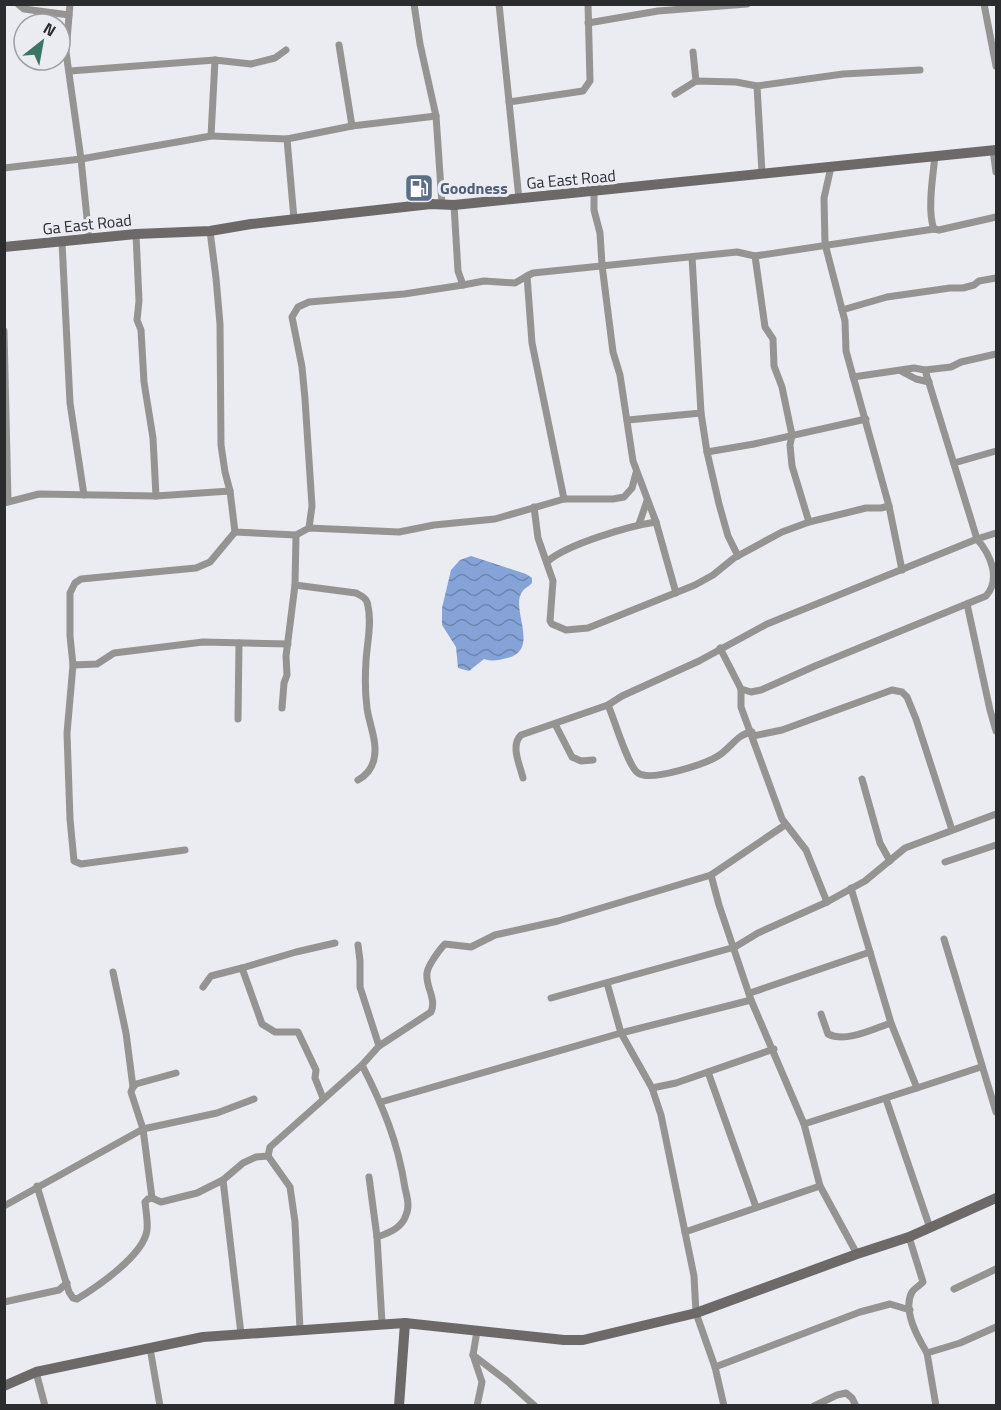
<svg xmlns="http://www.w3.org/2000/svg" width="1001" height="1410" font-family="'Titillium Web',sans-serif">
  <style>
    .water { fill: url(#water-waves) }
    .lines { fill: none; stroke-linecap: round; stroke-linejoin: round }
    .street { stroke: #969393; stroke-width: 7 }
    .secondary { stroke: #6d6969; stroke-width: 10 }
    .labels { text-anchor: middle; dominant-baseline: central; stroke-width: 6; stroke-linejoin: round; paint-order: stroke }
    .street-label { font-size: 16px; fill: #2b2c2e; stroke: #eaecf1 }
    .service-label { font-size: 16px; font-weight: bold; fill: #4e5e75; stroke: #eaecf1; text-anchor: start }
  </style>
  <defs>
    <pattern id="water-waves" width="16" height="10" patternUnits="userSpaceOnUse" patternTransform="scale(1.5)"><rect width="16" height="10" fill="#85a3d7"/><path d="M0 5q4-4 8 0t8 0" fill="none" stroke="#6d85af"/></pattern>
  </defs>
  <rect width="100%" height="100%" fill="#eaecf1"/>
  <!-- water -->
  <path class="water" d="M471,556L526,574L532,578V583C529,587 524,588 522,592C510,609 541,650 507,658C499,660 493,662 484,659L469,671L458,668L456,647L442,625V608L451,570L460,560Z"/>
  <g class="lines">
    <!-- street -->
    <g class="street">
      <polyline points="18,4 24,9 69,15"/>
      <polyline points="70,4 66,52 81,159 89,238"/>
      <polyline points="414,4 420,44 436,116 442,204"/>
      <polyline points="499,4 519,199"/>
      <polyline points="984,4 996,66"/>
      <polyline points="588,23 658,11 747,4"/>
      <polyline points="339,45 352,126"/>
      <polyline points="693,52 696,81"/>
      <polyline points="215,60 211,136 287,139 294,219"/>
      <polyline points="70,71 215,60 251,64 275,58 286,50"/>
      <polyline points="757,86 762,173"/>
      <polyline points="675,94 696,81 736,82 757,86 843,74 920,70"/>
      <polyline points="509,102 583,91 590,81 588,4"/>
      <polyline points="287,139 352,126 436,116"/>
      <polyline points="993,150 996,172"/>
      <polyline points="831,167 824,198 825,244 845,321 846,351 889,506 902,570"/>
      <polyline points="4,168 81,159 211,136"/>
      <polyline points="594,192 594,210 600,233 602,265 613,352 620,375 633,461 656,522 676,593"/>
      <polyline points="454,205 458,271 463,285 484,281 515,283 527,276 532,343 564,499"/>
      <path d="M934,229C927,212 933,175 935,156"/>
      <polyline points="210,231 216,278 220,324 221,445 225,472 230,491 235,532 296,535 309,528 399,532 434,525 495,519 564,499 613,499 624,497 632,488 636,473"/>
      <polyline points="136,234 139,301 137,320 141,330 144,382 153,438 156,496"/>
      <polyline points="62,242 70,403 84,495"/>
      <polyline points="692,257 701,413 707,452 719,504 728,536 738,556"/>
      <polyline points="527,276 533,273 737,252 755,256"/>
      <polyline points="842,310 887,297 950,288 963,288 974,285 979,281 996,278"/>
      <polyline points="4,331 8,501"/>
      <polyline points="901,371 916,379 929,382"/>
      <polyline points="853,377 914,368 925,370 951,367 961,362 996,354"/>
      <polyline points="628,420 701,413"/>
      <polyline points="707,452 754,444 866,419"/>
      <polyline points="954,463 996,451"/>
      <polyline points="4,503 39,494 156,496 230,491"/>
      <polyline points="534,507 538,538 553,581 550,621 552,624 566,630 588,628 695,585 713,575 734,558 782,532 809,522 866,508 881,508 889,506"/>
      <polyline points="809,522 792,466 790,445 792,435 782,387 774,366 773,339 765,327 755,256 934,229 939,230 996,217"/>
      <polyline points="639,524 647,501"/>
      <polyline points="309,528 312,506 305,399 302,367 292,317 298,307 309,302 404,294 463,285"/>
      <path d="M548,561C568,544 629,526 656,522"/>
      <path d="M295,585L356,593C362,596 367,598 368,606C372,624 367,643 366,661C365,677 365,693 367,708C369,724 378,742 374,759C372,769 367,775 358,780"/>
      <polyline points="967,604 990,710 996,731"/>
      <polyline points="720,648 741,689 741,707 782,819 806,850 827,902"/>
      <polyline points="73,665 97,664 114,653 203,642 288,644"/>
      <path d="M741,689L751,692L761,690L815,666L986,596C1001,579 991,555 977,539L996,533"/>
      <path d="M608,705C614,718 628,767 638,773C651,782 705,764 718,756C731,748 737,734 752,732"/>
      <polyline points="282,708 284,683 287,675 286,656 295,585 296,535"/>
      <polyline points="238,719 239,643"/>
      <polyline points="555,724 572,757 581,761 593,760"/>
      <polyline points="753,736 782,730 892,690 902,692 907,697 916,719 952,830"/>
      <path d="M523,778C520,765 510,746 521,735L608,705L622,696L699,661L767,624L977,539L925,370"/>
      <polyline points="862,779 880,843 890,861"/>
      <polyline points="785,825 711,875 719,905 751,1000 804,1124 820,1186 857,1254"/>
      <polyline points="185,850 81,864 74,861 70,819 67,733 73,665 70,636 70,593 75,583 81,579 196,568 210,562 235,532"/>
      <polyline points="945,862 996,845"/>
      <polyline points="944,939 996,1112"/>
      <polyline points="358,945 360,961 360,987 379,1046"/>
      <polyline points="242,968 296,952 335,943"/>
      <polyline points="113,972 126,1033 133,1087 131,1092 143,1129 152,1198"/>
      <polyline points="607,983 621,1033 652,1088 661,1115 694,1276 696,1313 715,1367 724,1406"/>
      <polyline points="203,987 211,976 242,968 262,1024 275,1032 298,1032 316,1070 315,1078 323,1098"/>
      <polyline points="750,993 870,952"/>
      <polyline points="551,998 735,947 758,933 827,902 865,881 905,848 996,814"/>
      <path d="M821,1014L828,1034C846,1043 873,1029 891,1023"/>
      <path d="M362,1065C383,1106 398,1142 405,1188C407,1197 410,1206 406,1215C402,1228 389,1233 377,1237"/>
      <polyline points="708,1072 756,1207"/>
      <polyline points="133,1087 136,1084 176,1073"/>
      <polyline points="652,1088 676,1083 774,1049"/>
      <polyline points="917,1088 981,1067"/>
      <polyline points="886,1099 930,1228"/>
      <polyline points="381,1102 621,1033 751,1000"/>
      <polyline points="804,1124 917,1088 891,1023 851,888"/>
      <polyline points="369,1177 377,1237 382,1323"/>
      <polyline points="223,1180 241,1334"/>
      <path d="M37,1186L69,1292L73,1298L77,1299C97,1287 144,1255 147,1230C148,1222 146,1211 145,1202L148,1199L152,1198L161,1202L197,1193L223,1180L243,1163L256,1157L268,1156"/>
      <polyline points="4,1206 143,1129 217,1113 254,1099"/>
      <polyline points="685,1232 820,1186"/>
      <path d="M909,1237L923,1282C920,1285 914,1289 912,1292C902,1310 918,1338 927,1353"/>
      <polyline points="954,1289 996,1269"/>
      <polyline points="4,1302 59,1290 67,1283"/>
      <path d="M300,1330L295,1222L290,1187L268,1156L270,1147L362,1065L379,1046L431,1012C437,999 425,986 427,973C428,965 440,949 445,944L471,947L495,935L558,921L711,875"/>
      <polyline points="150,1348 160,1406"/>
      <polyline points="473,1355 507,1381 535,1406"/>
      <polyline points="715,1367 860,1312 890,1304 910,1310"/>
      <polyline points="36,1372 45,1406"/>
      <polyline points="477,1406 482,1382 473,1355 477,1331"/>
      <polyline points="814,1406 837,1395 846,1393 852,1398 856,1406"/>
      <polyline points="936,1406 927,1353 960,1343 996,1327"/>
    </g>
    <!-- secondary -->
    <g class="secondary">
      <polyline points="4,247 136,234 210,231 251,224 431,204 454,205 996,150"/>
      <polyline points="4,1386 36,1372 203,1337 405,1323"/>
      <polyline points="399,1406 405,1323 564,1340 583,1340 696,1313 857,1254 909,1237 996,1198"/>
    </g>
  </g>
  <!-- icons -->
  <defs>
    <g id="fuel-square" transform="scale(1.5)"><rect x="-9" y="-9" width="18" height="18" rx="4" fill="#5c6f8a" stroke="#eaecf1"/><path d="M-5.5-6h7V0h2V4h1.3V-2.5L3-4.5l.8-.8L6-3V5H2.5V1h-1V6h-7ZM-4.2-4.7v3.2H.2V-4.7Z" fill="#fff"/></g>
  </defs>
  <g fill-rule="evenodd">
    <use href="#fuel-square" x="419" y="188"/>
  </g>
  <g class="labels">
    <!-- street labels -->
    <g class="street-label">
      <text transform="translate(571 179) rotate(-5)">Ga East Road</text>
      <text transform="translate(87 224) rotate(-6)">Ga East Road</text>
    </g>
    <!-- service labels -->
    <g class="service-label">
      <text x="440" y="188">Goodness</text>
    </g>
  </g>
  <!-- border -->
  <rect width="1001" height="1410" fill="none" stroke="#2b2c2e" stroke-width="12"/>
  <!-- north arrow -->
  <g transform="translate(42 42) rotate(31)"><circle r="28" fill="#eaecf1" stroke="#9e9fa3" stroke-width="1.5"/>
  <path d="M0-4.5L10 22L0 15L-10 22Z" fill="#397764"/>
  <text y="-9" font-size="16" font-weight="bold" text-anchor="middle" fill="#2b2c2e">N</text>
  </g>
</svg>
